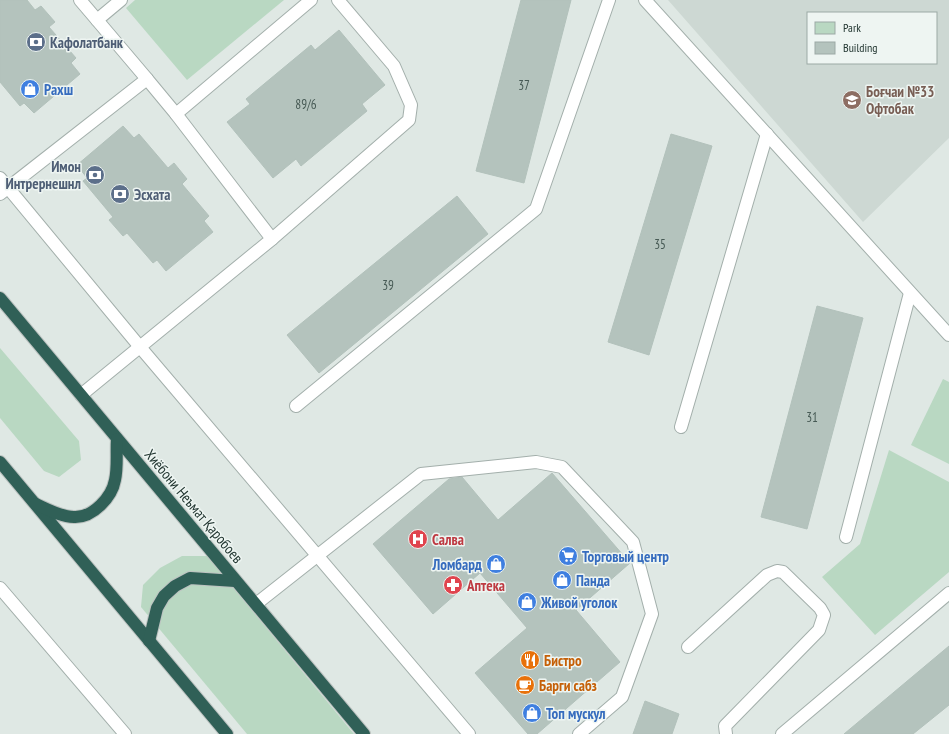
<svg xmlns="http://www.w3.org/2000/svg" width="949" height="734" font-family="'PT Sans Narrow',sans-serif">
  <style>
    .built { fill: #cdd8d3; fill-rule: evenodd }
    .green { fill: #b9d8c2 }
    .building { fill: #b4c3bd; stroke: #b2c1bb }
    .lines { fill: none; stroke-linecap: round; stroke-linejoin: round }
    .lane-casing { stroke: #a3afab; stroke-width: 14 }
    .highway-casing { stroke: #bdc3c1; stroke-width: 14 }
    .lane { stroke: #fff; stroke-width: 12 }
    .highway { stroke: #306057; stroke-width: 12 }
    .labels { text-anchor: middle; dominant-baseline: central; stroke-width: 3; stroke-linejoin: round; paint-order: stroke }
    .number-label { font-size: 13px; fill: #465954 }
    .service-label { font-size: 15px; font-weight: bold; fill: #4e5e75; stroke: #eef5f2; text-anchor: start }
    .shop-label { font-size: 15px; font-weight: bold; fill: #366cbe; stroke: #eef5f2; text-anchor: start }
    .education-label { font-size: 15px; font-weight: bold; fill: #785e54; stroke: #eef5f2; text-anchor: start }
    .street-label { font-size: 15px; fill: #223631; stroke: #eef5f2 }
    .health-label { font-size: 15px; font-weight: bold; fill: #be3a42; stroke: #eef5f2; text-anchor: start }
    .food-label { font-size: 15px; font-weight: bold; fill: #c56008; stroke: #eef5f2; text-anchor: start }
  </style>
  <rect width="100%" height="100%" fill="#dfe8e4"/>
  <!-- built -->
  <path class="built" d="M668,0H949V138L863,222ZM808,13H936V63H808Z"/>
  <!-- green -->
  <g class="green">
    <polygon points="135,0 284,0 187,80 126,8"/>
    <polygon points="0,348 79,441 81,460 59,477 44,471 0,418"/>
    <polygon points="943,379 949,382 949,464 911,445"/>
    <polygon points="889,450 949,482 949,572 875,635 822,577 860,544"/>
    <polygon points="182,556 207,556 354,734 247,734 141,607 143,585 160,568"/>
  </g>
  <!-- building -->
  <g class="building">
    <polygon points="0,0 27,0 35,10 41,6 55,22 49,27 76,58 71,63 80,74 34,113 24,103 20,106 0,82"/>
    <polygon points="521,0 571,0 524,183 476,171"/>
    <polygon points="339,30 385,85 362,104 367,111 301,166 296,159 273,178 227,122 250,104 246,99 311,45 315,50"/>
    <polygon points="123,126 134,138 139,134 168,168 174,163 187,179 182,184 209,216 204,221 213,232 166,271 157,260 153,263 127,233 123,236 109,220 113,217 83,181 87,178 77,165"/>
    <polygon points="671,134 712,146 649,355 608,342"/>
    <polygon points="457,196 488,234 319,373 287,335"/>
    <polygon points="817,306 863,318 807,529 761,517"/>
    <polygon points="552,473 630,563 576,610 620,662 537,734 528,734 475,673 527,628 480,573 433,614 373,544 449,479 462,477 498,520"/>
    <polygon points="949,646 949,705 913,734 844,734"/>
    <polygon points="645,701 679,714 672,734 633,734"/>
  </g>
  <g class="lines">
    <!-- lane casing -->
    <g class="lane-casing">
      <g id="lane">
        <polyline points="80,0 97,20 121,0"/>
        <polyline points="645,0 949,335"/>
        <polyline points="176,114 311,0"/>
        <polyline points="0,178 140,347 469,734"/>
        <polyline points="0,194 147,79 97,20"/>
        <polyline points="272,239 409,120 411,105 394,66 338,0"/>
        <polyline points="81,395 272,239 176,114 147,79"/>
        <polyline points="296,406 536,209 609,0"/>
        <polyline points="681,427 767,134"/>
        <polyline points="846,537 910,293"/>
        <polyline points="0,588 125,734"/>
        <polyline points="256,604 421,474 536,462 562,467 633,542 652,614 622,697 579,734"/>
        <polyline points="688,647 767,575 777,571 783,572 820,608 824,615 819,630 725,726 726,734"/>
        <polyline points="782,734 949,593"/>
      </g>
    </g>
    <!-- highway casing -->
    <g class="highway-casing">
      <g id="highway">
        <polyline points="0,298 364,734"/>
        <polyline points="0,462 227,734"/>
        <path d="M36,504C47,509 61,517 74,517C93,518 112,497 115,480C118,467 116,452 117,439"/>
        <polyline points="149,641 157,608 164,596 175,586 190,578 235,581"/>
      </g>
    </g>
    <!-- lane -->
    <use href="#lane" class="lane"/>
    <!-- highway -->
    <use href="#highway" class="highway"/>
  </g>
  <!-- icons -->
  <defs>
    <g id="bank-disc" transform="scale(1)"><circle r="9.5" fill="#5c6f8a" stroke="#eef5f2"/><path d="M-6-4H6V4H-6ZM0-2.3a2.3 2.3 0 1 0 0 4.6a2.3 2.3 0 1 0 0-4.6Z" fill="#fff"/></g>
    <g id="shop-disc" transform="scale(1)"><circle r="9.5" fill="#3f7fe0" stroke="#eef5f2"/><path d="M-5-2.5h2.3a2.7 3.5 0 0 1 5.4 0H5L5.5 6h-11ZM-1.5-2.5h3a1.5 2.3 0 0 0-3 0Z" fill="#fff"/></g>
    <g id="school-disc" transform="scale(1)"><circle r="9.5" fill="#8d6e63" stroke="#eef5f2"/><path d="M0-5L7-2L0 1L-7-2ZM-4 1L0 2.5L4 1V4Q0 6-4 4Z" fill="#fff"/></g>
    <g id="hospital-disc" transform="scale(1)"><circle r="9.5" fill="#e0444e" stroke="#eef5f2"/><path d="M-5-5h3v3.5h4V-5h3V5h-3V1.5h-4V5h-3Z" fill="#fff"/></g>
    <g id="supermarket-disc" transform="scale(1)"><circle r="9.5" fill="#3f7fe0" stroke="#eef5f2"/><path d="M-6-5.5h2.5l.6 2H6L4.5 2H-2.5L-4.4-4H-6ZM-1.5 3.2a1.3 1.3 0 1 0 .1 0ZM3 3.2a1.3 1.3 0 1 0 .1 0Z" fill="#fff"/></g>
    <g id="pharmacy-disc" transform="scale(1)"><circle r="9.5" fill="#e0444e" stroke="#eef5f2"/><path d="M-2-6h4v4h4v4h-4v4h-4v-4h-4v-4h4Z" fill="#fff"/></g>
    <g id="restaurant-disc" transform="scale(1)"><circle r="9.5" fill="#e8710a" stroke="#eef5f2"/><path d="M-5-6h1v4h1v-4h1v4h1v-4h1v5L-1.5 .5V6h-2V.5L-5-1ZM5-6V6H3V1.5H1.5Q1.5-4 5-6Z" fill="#fff"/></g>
    <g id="cafe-disc" transform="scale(1)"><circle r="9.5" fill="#e8710a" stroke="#eef5f2"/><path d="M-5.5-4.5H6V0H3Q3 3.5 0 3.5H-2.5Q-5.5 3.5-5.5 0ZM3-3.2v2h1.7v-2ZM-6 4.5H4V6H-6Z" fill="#fff"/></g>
  </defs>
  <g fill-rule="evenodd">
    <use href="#bank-disc" x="36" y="42"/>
    <use href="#shop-disc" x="30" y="89"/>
    <use href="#school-disc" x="852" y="100"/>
    <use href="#bank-disc" x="95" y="175"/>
    <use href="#bank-disc" x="120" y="194"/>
    <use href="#hospital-disc" x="418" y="539"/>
    <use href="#supermarket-disc" x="568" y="556"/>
    <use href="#shop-disc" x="496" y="564"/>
    <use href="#shop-disc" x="562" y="580"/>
    <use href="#pharmacy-disc" x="453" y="585"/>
    <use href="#shop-disc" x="527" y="602"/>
    <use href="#restaurant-disc" x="530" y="660"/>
    <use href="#cafe-disc" x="525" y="685"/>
    <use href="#shop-disc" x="532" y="713"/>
  </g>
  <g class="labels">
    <!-- number labels -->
    <g class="number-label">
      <text x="524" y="85">37</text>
      <text x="306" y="104">89/6</text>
      <text x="660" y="244">35</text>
      <text x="388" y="285">39</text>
      <text x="812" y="417">31</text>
    </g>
    <!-- service labels -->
    <g class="service-label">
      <text x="50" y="42">Кафолатбанк</text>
      <text x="81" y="166" text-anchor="end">Имон<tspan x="81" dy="17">Интрернешнл</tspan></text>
      <text x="134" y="194">Эсхата</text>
    </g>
    <!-- shop labels -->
    <g class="shop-label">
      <text x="44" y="89">Рахш</text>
      <text x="582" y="556">Торговый центр</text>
      <text x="482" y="564" text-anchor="end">Ломбард</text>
      <text x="576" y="580">Панда</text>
      <text x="541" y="602">Живой уголок</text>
      <text x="546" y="713">Топ мускул</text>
    </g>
    <!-- education labels -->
    <g class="education-label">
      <text x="866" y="91">Боғчаи №33<tspan x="866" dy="17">Офтобак</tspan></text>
    </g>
    <!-- street labels -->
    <g class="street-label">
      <text transform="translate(194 506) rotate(50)">Хиёбони Неъмат Қаробоев</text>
    </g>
    <!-- health labels -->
    <g class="health-label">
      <text x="432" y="539">Салва</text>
      <text x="467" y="585">Аптека</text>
    </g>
    <!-- food labels -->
    <g class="food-label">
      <text x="544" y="660">Бистро</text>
      <text x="539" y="685">Барги сабз</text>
    </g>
  </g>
  <!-- legend -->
  <rect x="807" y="12" width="130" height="52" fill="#eef5f2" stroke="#9ca9a5"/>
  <rect x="815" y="22" width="20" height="12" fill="#b9d8c2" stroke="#9ca9a5"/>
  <text x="843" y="32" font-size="12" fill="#223631">Park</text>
  <rect x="815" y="42" width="20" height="12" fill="#b4c3bd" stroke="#9ca9a5"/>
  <text x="843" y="52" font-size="12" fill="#223631">Building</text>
</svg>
